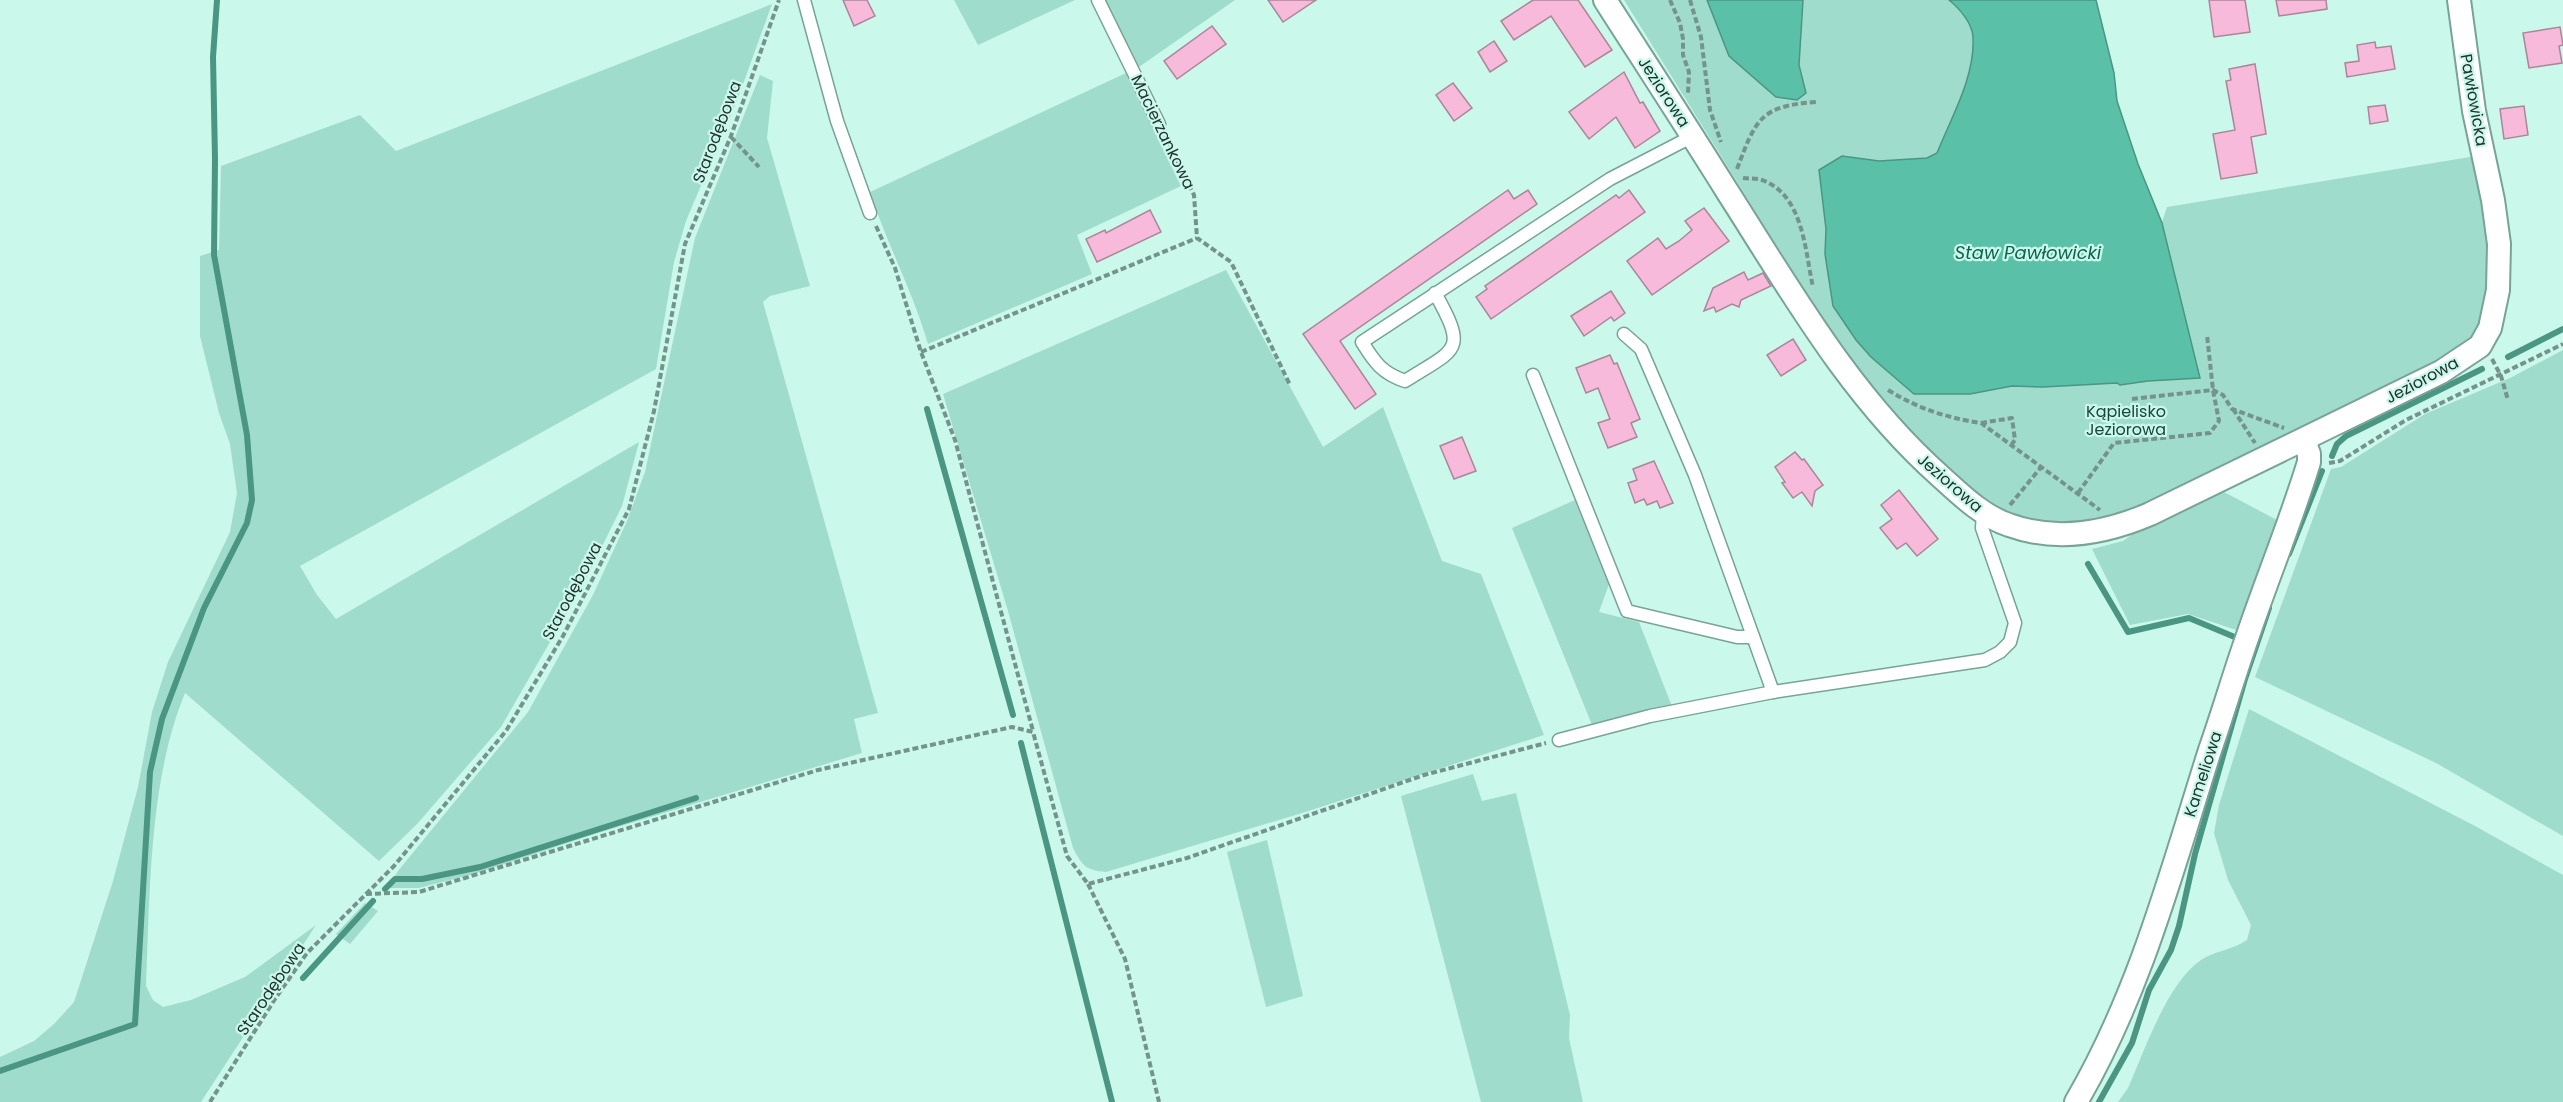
<svg xmlns="http://www.w3.org/2000/svg" width="2563" height="1102" font-family="Poppins,sans-serif">
  <style>
    .green { fill: #a0dccc }
    .water { fill: #5bc0a8; stroke: #4a9683; stroke-width: 1.5 }
    .lines { fill: none; stroke-linecap: round; stroke-linejoin: round }
    .stream { stroke: #4a9683; stroke-width: 6 }
    .building { fill: #f7bada; stroke: #aa8698; stroke-width: 1.5 }
    .service-casing { stroke: #78a397; stroke-width: 15 }
    .minor-casing { stroke: #78a397; stroke-width: 26 }
    .path { stroke: #74938a; stroke-width: 4; stroke-dasharray: 6 3; stroke-linecap: butt }
    .service { stroke: #fff; stroke-width: 12 }
    .minor { stroke: #fff; stroke-width: 22 }
    .labels { text-anchor: middle; dominant-baseline: central; stroke-width: 4.5; stroke-linejoin: round; paint-order: stroke }
    .street-label { font-size: 16px; fill: #21332e; stroke: #caf8eb }
    .park-label { font-size: 16px; fill: #1a473d; stroke: #caf8eb }
    .water-label { font-size: 18px; font-style: italic; fill: #106353; stroke: #caf8eb }
  </style>
  <rect width="100%" height="100%" fill="#caf8eb"/>
  <!-- green -->
  <g class="green">
    <polygon points="954,0 1075,0 978,45"/>
    <polygon points="1101,0 1235,0 1136,69"/>
    <path d="M1624,0H2096L2114,73L2117,101L2138,164L2162,222L2167,207L2476,156C2487,212 2509,304 2464,349L2121,517L2066,526L2016,518L1978,494L1951,474L1870,387L1843,352Z"/>
    <path d="M772,4L738,98L686,221L674,262L656,369L300,566L317,595L336,619L639,442L622,506L584,583L501,727L418,823L379,861L185,693C149,780 150,892 146,986L153,1000L163,1007L191,1000L245,977L316,925L201,1102H0V1057L34,1041L54,1024L74,1002L113,881L138,787L152,712L168,662L230,532L237,493L230,444L219,413L200,336V256L219,250L221,166L360,115L396,151Z"/>
    <path d="M1126,73L1181,186L1077,235L1092,274L928,344C913,292 887,244 870,192Z"/>
    <polygon points="760,75 773,81 767,138 810,286 770,296 763,302 878,713 854,719 862,753 598,833 477,873 419,888 387,888 398,871 528,712 593,595 627,521 645,472 695,238"/>
    <path d="M1226,270L1323,447L1383,407L1442,561L1481,574L1544,735L1299,814L1106,872C1086,870 1083,867 1073,848L1008,611L943,394Z"/>
    <polygon points="2563,350 2563,836 2436,763 2255,677 2331,469 2341,467 2425,414 2510,378"/>
    <polygon points="2224,492 2277,520 2236,630 2188,614 2130,625 2092,549 2123,541 2142,527"/>
    <polygon points="1575,500 1609,584 1599,612 1639,622 1673,709 1592,725 1512,528"/>
    <path d="M2249,709L2475,826L2563,875V1102H2118L2128,1088C2145,1050 2167,983 2201,960C2214,951 2233,950 2247,940L2251,925L2228,880L2214,833L2219,805Z"/>
    <polygon points="1473,774 1482,801 1516,793 1570,1015 1569,1038 1583,1102 1481,1102 1401,796"/>
    <polygon points="1267,840 1303,996 1266,1007 1227,852"/>
    <polygon points="365,903 378,911 350,944 336,934"/>
  </g>
  <!-- water -->
  <g class="water">
    <polygon points="1707,0 1803,0 1799,65 1806,93 1797,100 1776,97 1729,56"/>
    <path d="M1949,0H2096L2114,73L2117,101L2138,164L2162,223L2200,378L2148,381L2120,385L2117,383L2043,387L2012,386L1970,394H1914L1871,357L1856,340L1833,306L1825,254L1826,229L1819,170L1842,156L1879,161L1927,158L1937,153C1951,118 1975,77 1973,38C1973,24 1960,9 1949,0Z"/>
  </g>
  <g class="lines">
    <!-- stream -->
    <g class="stream">
      <polyline points="2508,357 2563,329"/>
      <polyline points="927,409 1013,715"/>
      <polyline points="2332,456 2337,444 2346,436 2482,369"/>
      <polyline points="2289,554 2322,471"/>
      <polyline points="2088,564 2128,632 2189,618 2237,638"/>
      <polyline points="1021,743 1112,1102"/>
      <polyline points="385,889 395,879 422,879 480,867 696,798"/>
      <polyline points="303,978 373,901"/>
      <polyline points="0,1071 135,1024 150,772 162,719 204,608 247,523 252,500 247,435 214,255 215,159 213,57 217,0"/>
      <polyline points="2099,1102 2132,1043 2149,990 2171,950 2179,926 2195,854 2245,679 2269,608"/>
    </g>
  </g>
  <!-- building -->
  <g class="building">
    <polygon points="843,0 867,0 875,16 854,26"/>
    <polygon points="1268,0 1316,0 1283,22"/>
    <polygon points="1533,0 1578,0 1612,50 1585,67 1551,16 1514,40 1501,21"/>
    <polygon points="2209,0 2245,0 2250,32 2214,37"/>
    <polygon points="2276,0 2326,0 2327,9 2279,16"/>
    <polygon points="1212,26 1226,44 1177,79 1164,61"/>
    <polygon points="2560,27 2563,45 2559,46 2562,63 2529,68 2523,33"/>
    <polygon points="1494,41 1507,61 1490,72 1478,52"/>
    <polygon points="2375,42 2376,48 2391,46 2395,69 2347,77 2345,63 2359,61 2357,45"/>
    <polygon points="2255,64 2266,134 2251,137 2257,173 2221,179 2213,134 2235,130 2226,81 2231,80 2229,69"/>
    <polygon points="1624,72 1640,103 1643,102 1660,131 1635,148 1616,117 1589,139 1569,112"/>
    <polygon points="1453,83 1472,108 1454,121 1436,95"/>
    <polygon points="2385,105 2388,121 2370,124 2368,107"/>
    <polygon points="2524,106 2528,135 2504,139 2500,109"/>
    <polygon points="1508,190 1514,199 1528,190 1537,204 1340,341 1376,394 1355,409 1303,334"/>
    <polygon points="1629,190 1645,212 1491,319 1476,297 1487,289 1485,286 1616,195 1619,198"/>
    <polygon points="1704,208 1729,241 1652,295 1627,261 1658,238 1666,249 1679,241 1692,230 1685,221"/>
    <polygon points="1150,210 1161,232 1097,262 1086,239 1105,230 1106,233"/>
    <polygon points="1744,272 1748,280 1763,273 1771,286 1741,300 1739,307 1732,304 1716,312 1714,307 1704,311 1713,288"/>
    <polygon points="1611,291 1625,313 1614,321 1611,317 1584,336 1571,316"/>
    <polygon points="1793,339 1806,360 1781,376 1767,355"/>
    <polygon points="1610,355 1614,364 1617,363 1640,419 1631,423 1637,437 1608,448 1598,423 1610,419 1598,388 1586,393 1576,368"/>
    <polygon points="1462,437 1476,471 1454,479 1440,446"/>
    <polygon points="1795,452 1802,460 1804,459 1823,485 1815,491 1812,506 1802,492 1793,498 1782,483 1785,482 1775,467"/>
    <polygon points="1654,461 1673,503 1660,508 1657,501 1647,505 1644,499 1635,503 1628,483 1637,480 1633,469"/>
    <polygon points="1899,490 1938,539 1917,556 1906,543 1897,549 1880,528 1892,519 1881,505"/>
  </g>
  <g class="lines">
    <!-- service casing -->
    <g class="service-casing">
      <g id="service">
        <polyline points="804,0 837,121 870,213"/>
        <polyline points="1098,0 1159,124"/>
        <path d="M1435,293C1468,352 1457,348 1405,381C1382,373 1375,363 1362,342L1610,179L1693,136"/>
        <polyline points="1624,334 1641,349 1695,475 1773,692"/>
        <polyline points="1533,375 1627,611 1737,637 1753,637"/>
        <polyline points="1559,740 1650,716 1773,692 1985,660 2000,652 2010,642 2015,623 1982,528 1983,513"/>
      </g>
    </g>
    <!-- minor casing -->
    <g class="minor-casing">
      <g id="minor">
        <path d="M1605,0C1646,64 1687,127 1727,191C1791,291 1850,396 1940,476C1961,495 1982,516 2009,525C2056,542 2106,533 2150,514L2441,372L2480,346L2490,328L2498,290L2499,244L2493,200L2474,111L2459,0"/>
        <path d="M2076,1102C2140,993 2172,870 2210,750C2223,713 2234,675 2247,638C2267,579 2291,521 2309,462V454L2304,440"/>
      </g>
    </g>
    <!-- path -->
    <g class="path">
      <polyline points="1670,0 1680,23 1683,39 1683,55 1689,72 1688,93"/>
      <polyline points="1690,0 1701,37 1710,110 1721,142"/>
      <polyline points="1165,136 1194,195 1197,238 1231,262 1290,385"/>
      <polyline points="731,137 759,167"/>
      <path d="M1737,169C1756,119 1760,106 1816,102"/>
      <path d="M1743,178C1749,179 1756,178 1762,180C1804,195 1805,252 1813,287"/>
      <polyline points="876,226 895,268 921,352 955,440 1033,731"/>
      <polyline points="921,352 1197,238"/>
      <polyline points="2492,359 2501,376 2508,400"/>
      <path d="M1888,390C1917,408 1947,418 1981,423L2100,510"/>
      <polyline points="2132,399 2213,390 2223,395 2232,409 2284,428"/>
      <polyline points="2233,409 2255,443"/>
      <polyline points="1981,423 2012,418 2015,440 2012,444"/>
      <polyline points="2329,463 2340,461 2406,420 2563,344"/>
      <polyline points="2078,493 2114,443 2210,433 2219,421 2213,390 2207,335"/>
      <polyline points="2010,505 2042,466"/>
      <polyline points="1088,884 1125,959 1159,1102"/>
      <polyline points="366,894 419,892 818,770 1012,727 1033,732 1067,856 1088,884 1187,858 1424,775 1546,743"/>
      <polyline points="210,1102 275,999 307,953 394,866 506,731 563,636 629,509 654,411 685,244 731,136 779,0"/>
    </g>
    <!-- service -->
    <use href="#service" class="service"/>
    <!-- minor -->
    <use href="#minor" class="minor"/>
  </g>
  <g class="labels">
    <!-- street labels -->
    <g class="street-label">
      <text transform="translate(1664 92) rotate(57)">Jeziorowa</text>
      <text transform="translate(2474 100) rotate(80)">Pawłowicka</text>
      <text transform="translate(717 132) rotate(-69)">Starodębowa</text>
      <text transform="translate(1163 132) rotate(64)">Macierzankowa</text>
      <text transform="translate(2422 380) rotate(-28)">Jeziorowa</text>
      <text transform="translate(1950 483) rotate(41)">Jeziorowa</text>
      <text transform="translate(572 591) rotate(-62)">Starodębowa</text>
      <text transform="translate(2203 774) rotate(-72)">Kameliowa</text>
      <text transform="translate(271 989) rotate(-56)">Starodębowa</text>
    </g>
    <!-- park labels -->
    <g class="park-label">
      <text x="2126" y="411">Kąpielisko<tspan x="2126" dy="18">Jeziorowa</tspan></text>
    </g>
    <!-- water labels -->
    <g class="water-label">
      <text x="2028" y="252">Staw Pawłowicki</text>
    </g>
  </g>
</svg>
